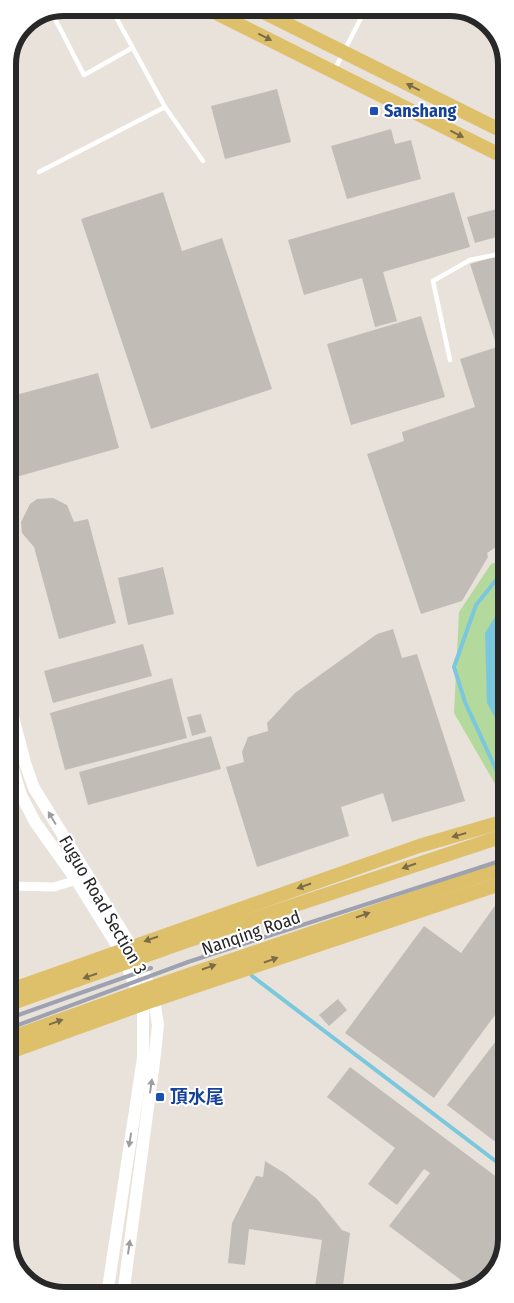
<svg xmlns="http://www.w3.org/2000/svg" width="514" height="1303" font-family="'Fira Sans Condensed','Noto Sans TC',sans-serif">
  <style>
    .park { fill: #b4d99d }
    .water { fill: #7ac7de }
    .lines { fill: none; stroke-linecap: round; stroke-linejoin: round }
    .stream { stroke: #7ac7de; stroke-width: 4 }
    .building { fill: #c1bdb6 }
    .lane { stroke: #fff; stroke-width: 4.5 }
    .street { stroke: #fff; stroke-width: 9 }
    .secondary { stroke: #fff; stroke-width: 12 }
    .primary { stroke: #debf6a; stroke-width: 14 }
    .rail { stroke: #9ea2b0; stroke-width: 4 }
    .oneway { fill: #7a6c46 }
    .oneway2 { fill: #9e9e9e }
    .transit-dot { fill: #1a4fb4; stroke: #fff; stroke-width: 2 }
    .labels { text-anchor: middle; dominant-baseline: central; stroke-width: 4; stroke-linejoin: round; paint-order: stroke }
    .transit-label { font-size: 18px; font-weight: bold; fill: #164399; stroke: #fff; text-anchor: start }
    .street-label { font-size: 18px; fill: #282828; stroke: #fff }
    .rim { fill: none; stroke: #282828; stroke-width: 6 }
  </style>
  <rect width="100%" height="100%" fill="#e8e2db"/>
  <!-- park -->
  <polygon class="park" points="505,559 505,801 454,713 459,612 491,564"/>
  <!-- water -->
  <polygon class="water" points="505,601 505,736 487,703 485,633"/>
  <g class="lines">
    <!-- stream -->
    <g class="stream">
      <polyline points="505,569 476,605 454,667 465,702 505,789"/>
      <polyline points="252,976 506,1169"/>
    </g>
  </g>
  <!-- building -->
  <g class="building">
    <polygon points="277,89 291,142 225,159 211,106"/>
    <polygon points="391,129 395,144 411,140 421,179 347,199 331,146"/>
    <polygon points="163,192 182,251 222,238 272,389 151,429 81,219"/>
    <polygon points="454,192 470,247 383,272 397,321 375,327 362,278 304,295 288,240"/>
    <polygon points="500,208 504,223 504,235 475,243 467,217"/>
    <polygon points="504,254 505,541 487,553 488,557 462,601 421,614 367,454 404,441 402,432 475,407 460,359 497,347 470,264"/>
    <polygon points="421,316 445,397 351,425 327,344"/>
    <polygon points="98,373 119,448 9,479 8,397"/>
    <polygon points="53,498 67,505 74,522 88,519 116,623 59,639 34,547 22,533 21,522 30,504 37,499"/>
    <polygon points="163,567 174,614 128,625 118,578"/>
    <polygon points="393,629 402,658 417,654 465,801 392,822 383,793 341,807 349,836 257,867 226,767 244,762 242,752 248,737 268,731 267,723 295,693 377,634"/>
    <polygon points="143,644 152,676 53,703 44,671"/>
    <polygon points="172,678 187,738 65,770 50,713"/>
    <polygon points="201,714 206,732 192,736 187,717"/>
    <polygon points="211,736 221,769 88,805 79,772"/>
    <polygon points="497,903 506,910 506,1000 434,1098 345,1033 424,926 461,953"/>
    <polygon points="338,999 347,1010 329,1026 319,1015"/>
    <polygon points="506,1028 506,1150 447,1105"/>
    <polygon points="350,1067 506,1184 506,1239 495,1273 473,1289 389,1226 430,1173 424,1169 397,1205 368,1184 395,1148 327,1097"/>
    <polygon points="265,1161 286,1174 317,1199 342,1230 350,1233 342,1293 314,1294 322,1240 249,1229 245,1265 228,1263 232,1223 256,1176 263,1177"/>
  </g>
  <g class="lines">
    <!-- lane -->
    <g class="lane">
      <polyline points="111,8 165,107 203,161"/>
      <polyline points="52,13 84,75 132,48"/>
      <polyline points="335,69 366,8"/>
      <polyline points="39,172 165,107"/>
      <polyline points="450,360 433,281 470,260 504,253"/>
    </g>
    <!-- street -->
    <polyline class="street" points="10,886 54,887 80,879"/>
    <!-- secondary -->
    <g class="secondary">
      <polyline points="9,701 25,763 34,788 139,959 154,1000 158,1025 154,1062 123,1295"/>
      <polyline points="9,756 21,795 35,822 77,881 120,950 143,1004 143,1058 107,1295"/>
    </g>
    <!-- primary -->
    <g class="primary">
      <polyline points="206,8 504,157"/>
      <polyline points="255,8 504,132"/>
      <polyline points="10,990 419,846 505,821"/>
      <polyline points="10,1004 184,942 506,835"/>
      <polyline points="10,1038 150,988 506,867"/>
      <polyline points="10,1052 154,1000 506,882"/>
    </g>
    <!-- rail -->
    <g class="rail">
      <polyline points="10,1018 151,968"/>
      <polyline points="10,1028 188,962 506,859"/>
    </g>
  </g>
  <!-- one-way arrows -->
  <defs><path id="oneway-solid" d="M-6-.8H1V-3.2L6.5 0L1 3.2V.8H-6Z" transform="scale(1.25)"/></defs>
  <g class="oneway">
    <use href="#oneway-solid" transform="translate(265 37) rotate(27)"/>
    <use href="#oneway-solid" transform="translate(413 87) rotate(-153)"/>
    <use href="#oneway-solid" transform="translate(457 134) rotate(27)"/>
    <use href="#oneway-solid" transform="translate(459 835) rotate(164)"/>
    <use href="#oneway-solid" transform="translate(409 866) rotate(161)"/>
    <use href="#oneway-solid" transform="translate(304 886) rotate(161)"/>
    <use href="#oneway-solid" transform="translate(363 915) rotate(-19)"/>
    <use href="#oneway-solid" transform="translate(151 939) rotate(161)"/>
    <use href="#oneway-solid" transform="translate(271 960) rotate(-19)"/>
    <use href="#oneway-solid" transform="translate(209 967) rotate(-19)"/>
    <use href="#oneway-solid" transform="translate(90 976) rotate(161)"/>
    <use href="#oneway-solid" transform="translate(56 1022) rotate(-20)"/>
  </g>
  <g class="oneway2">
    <use href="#oneway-solid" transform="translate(52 818) rotate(-121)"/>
    <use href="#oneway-solid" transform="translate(151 1086) rotate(-82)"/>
    <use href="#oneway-solid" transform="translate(130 1140) rotate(99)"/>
    <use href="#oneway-solid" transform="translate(129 1247) rotate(-82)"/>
  </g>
  <!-- markers -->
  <g class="transit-dot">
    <rect x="369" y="106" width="10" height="10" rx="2.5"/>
    <rect x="155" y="1092" width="10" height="10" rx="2.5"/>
  </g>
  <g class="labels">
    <!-- transit labels -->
    <g class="transit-label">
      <text x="384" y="111">Sanshang</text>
      <text x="170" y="1097">頂水尾</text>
    </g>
    <!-- street labels -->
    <g class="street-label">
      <text transform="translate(103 905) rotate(60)">Fuguo Road Section 3</text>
      <text transform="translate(251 933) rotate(-19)">Nanqing Road</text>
    </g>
  </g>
  <!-- crop -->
  <path d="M0 0H514V1303H0ZM64 16H450A48 48 0 0 1 498 64V1239A48 48 0 0 1 450 1287H64A48 48 0 0 1 16 1239V64A48 48 0 0 1 64 16Z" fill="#fff" fill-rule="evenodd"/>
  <path class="rim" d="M64 16H450A48 48 0 0 1 498 64V1239A48 48 0 0 1 450 1287H64A48 48 0 0 1 16 1239V64A48 48 0 0 1 64 16Z"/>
</svg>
